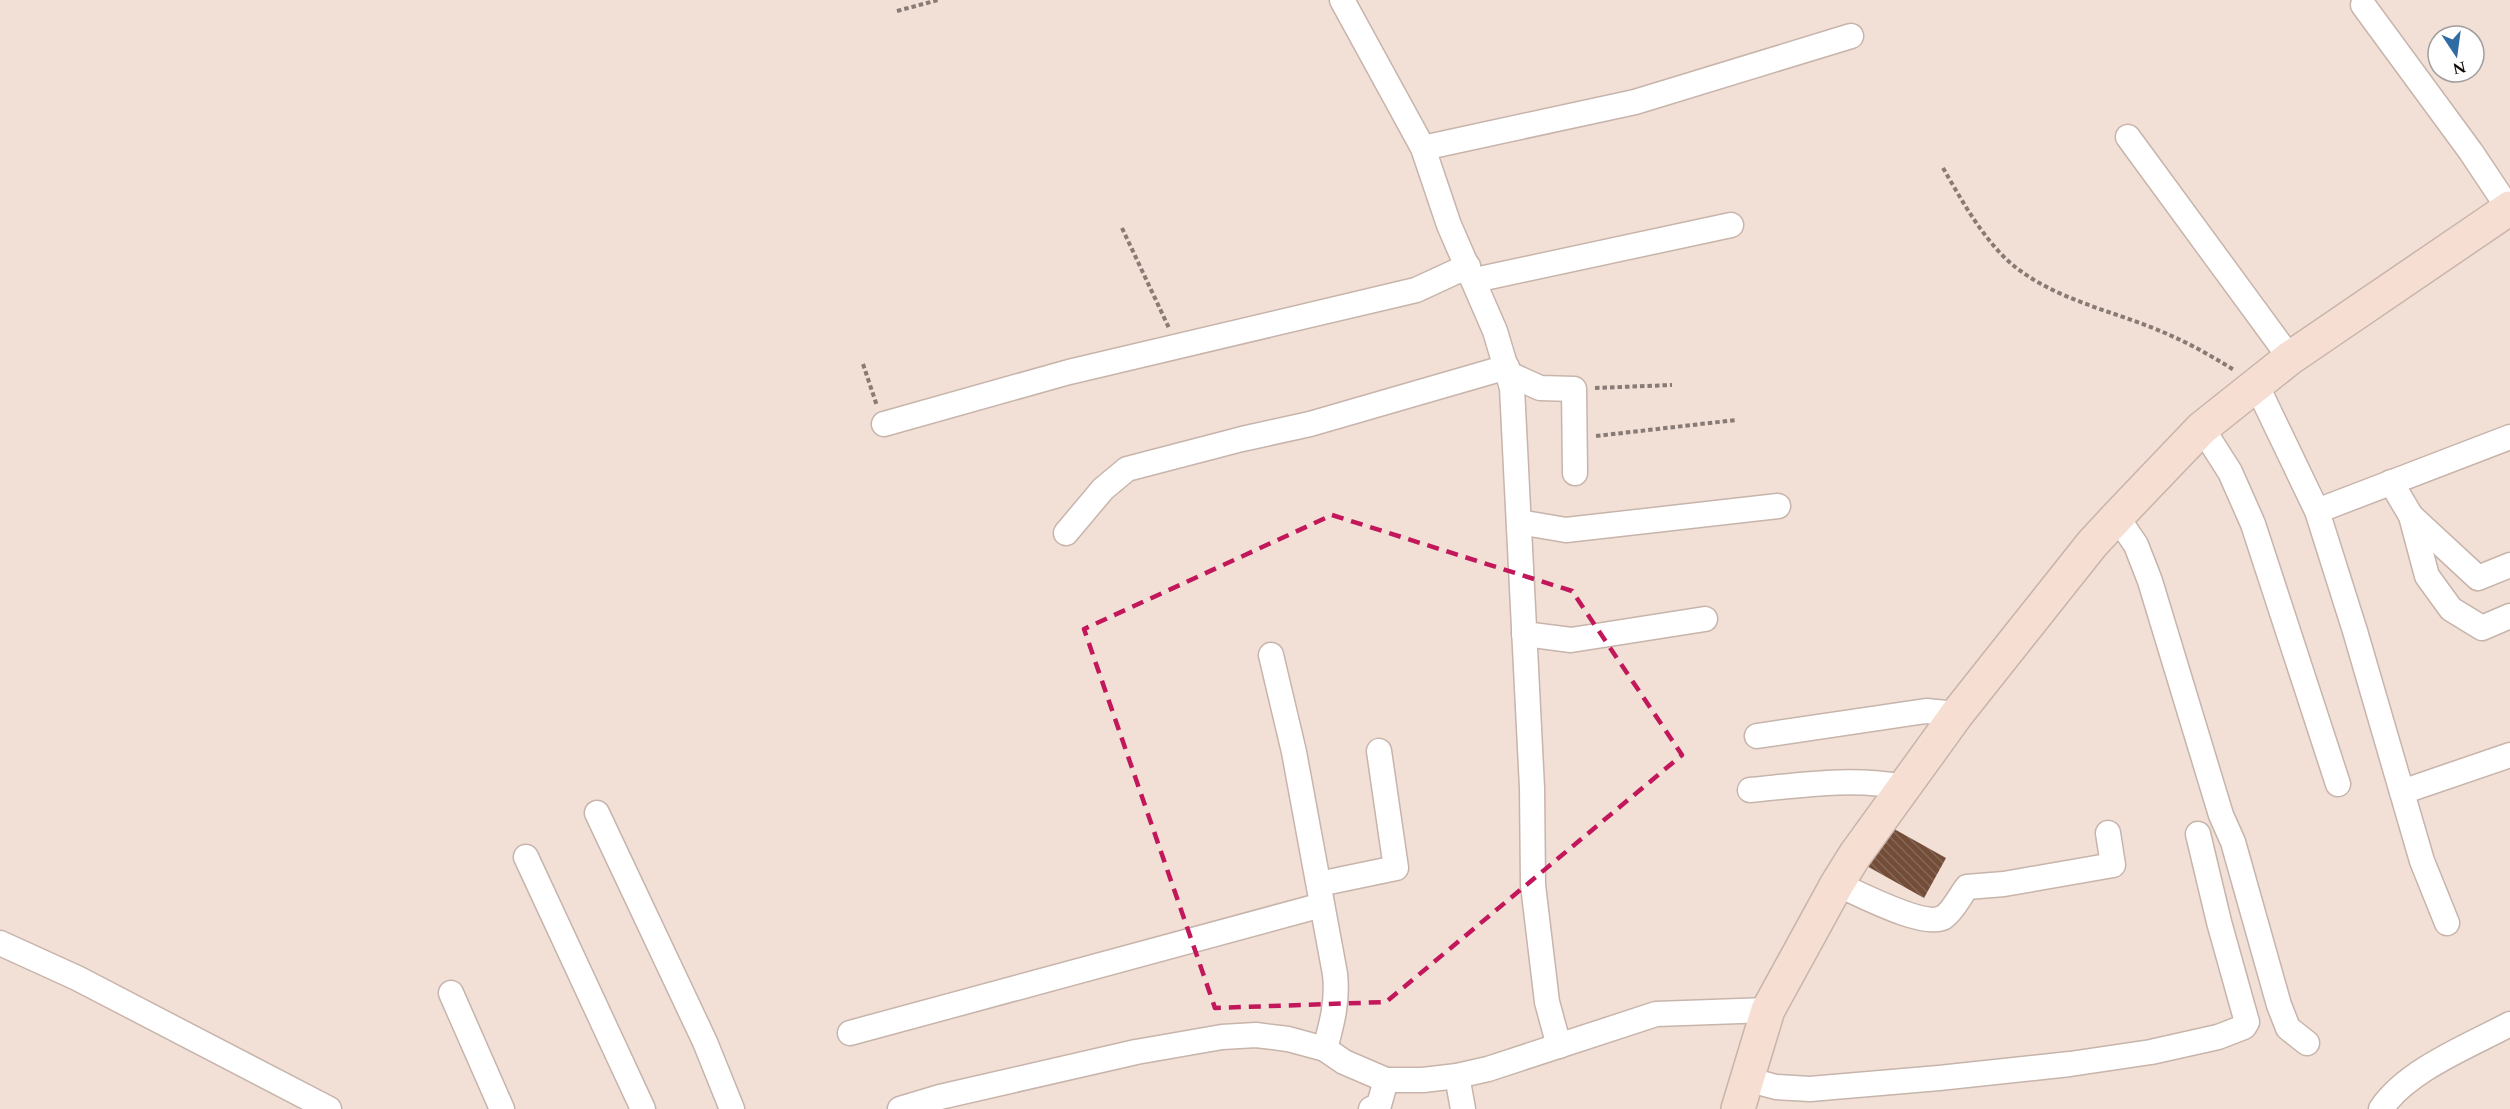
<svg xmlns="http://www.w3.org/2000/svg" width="2510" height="1109" font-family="Spectral,serif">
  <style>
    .building { fill: url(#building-back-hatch) }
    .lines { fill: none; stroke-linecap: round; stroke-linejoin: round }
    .minor-casing { stroke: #c7b4ab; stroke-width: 27 }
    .secondary-casing { stroke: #c7b4ab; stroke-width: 36 }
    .path { stroke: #887a74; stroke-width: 4; stroke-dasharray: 4.5 3; stroke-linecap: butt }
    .minor { stroke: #fff; stroke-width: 24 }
    .secondary { stroke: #f6ded2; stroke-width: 33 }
    .marked { fill: none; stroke: #c2185b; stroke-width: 4.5; stroke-dasharray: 12 8; stroke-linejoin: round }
  </style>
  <defs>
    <pattern id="building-back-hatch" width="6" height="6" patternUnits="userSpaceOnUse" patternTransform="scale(1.5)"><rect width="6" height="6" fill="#744d38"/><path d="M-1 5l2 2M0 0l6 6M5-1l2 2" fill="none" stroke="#856757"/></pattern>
  </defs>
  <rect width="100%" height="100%" fill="#f2dfd5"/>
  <!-- building -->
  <polygon class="building" points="1887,825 1946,858 1924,898 1865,865"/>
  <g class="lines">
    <!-- minor casing -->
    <g class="minor-casing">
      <g id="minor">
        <polyline points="1342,0 1423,148 1449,225 1495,331 1512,388 1532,788 1533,885 1547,1002 1559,1046"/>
        <polyline points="2363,5 2471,152 2509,209"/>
        <polyline points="2128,137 2290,358"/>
        <polyline points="1423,148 1635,102 1851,36"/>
        <polyline points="1475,280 1731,225"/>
        <polyline points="1509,374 1540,388 1574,389 1575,473"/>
        <polyline points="2256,384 2317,511 2355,631 2422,861 2447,923"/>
        <polyline points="884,424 1069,372 1416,290 1468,266"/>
        <polyline points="2202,428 2230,472 2253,524 2338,784"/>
        <polyline points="2391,482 2411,516 2427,576 2451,609 2482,628 2510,616"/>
        <polyline points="2317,511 2510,437"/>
        <polyline points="2411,516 2478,578 2510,565"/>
        <polyline points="2117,517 2136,545 2150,581 2221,815 2233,842 2279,1005 2288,1028 2307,1043"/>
        <polyline points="1519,522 1566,530 1778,506"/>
        <polyline points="1066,533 1103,489 1127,469 1242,439 1310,424 1507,367"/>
        <polyline points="1524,634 1571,640 1705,619"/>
        <path d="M1271,655L1294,752L1335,974C1338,1001 1332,1023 1325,1049"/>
        <polyline points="1757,736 1926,711 1957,714"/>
        <path d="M1750,790C1802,785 1852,777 1904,787"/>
        <polyline points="2402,792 2510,755"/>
        <polyline points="597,813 705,1042 732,1109"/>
        <polyline points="526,857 643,1109"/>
        <polyline points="1319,884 1396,868 1379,751"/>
        <path d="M1837,884C1858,893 1925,929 1944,917C1953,911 1960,896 1967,887L2004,884L2113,865L2108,833"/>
        <polyline points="0,943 77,978 329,1109"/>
        <polyline points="451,993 502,1109"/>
        <polyline points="850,1033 1322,905"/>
        <polyline points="1457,1076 1463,1109"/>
        <polyline points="1746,1079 1776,1087 1810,1089 1939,1078 2070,1064 2151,1052 2218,1037 2244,1027 2247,1022 2243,1008 2219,922 2198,834"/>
        <polyline points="900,1109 940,1097 1136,1052 1222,1037 1256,1035 1288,1039 1325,1049 1344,1062 1386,1080 1423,1080 1457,1076 1488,1069 1656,1014 1768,1010"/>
        <polyline points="1371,1109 1379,1105 1386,1080"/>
        <path d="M2381,1109C2407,1070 2469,1046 2510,1024"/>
      </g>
    </g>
    <!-- secondary casing -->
    <g class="secondary-casing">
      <polyline id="secondary" points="1738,1109 1768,1010 1837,884 1855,855 1957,714 2092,544 2117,517 2202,428 2290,358 2510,208"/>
    </g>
    <!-- path -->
    <g class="path">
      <polyline points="897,11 938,0"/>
      <path d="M1943,168C1961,199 1979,232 2005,258C2050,301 2119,311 2174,337C2194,346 2215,358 2234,370"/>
      <polyline points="1122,228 1169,328"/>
      <polyline points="863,364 877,406"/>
      <polyline points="1595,388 1672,385"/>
      <polyline points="1596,436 1736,420"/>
    </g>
    <!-- minor -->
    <use href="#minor" class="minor"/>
    <!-- secondary -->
    <use href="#secondary" class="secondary"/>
  </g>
  <!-- marked area -->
  <path class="marked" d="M1332,515L1572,591L1682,755L1386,1002L1215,1008L1084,629Z"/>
  <!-- north arrow -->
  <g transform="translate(2456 54) rotate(167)"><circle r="28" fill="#ffffff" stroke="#a19e9d" stroke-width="1.5"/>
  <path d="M0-4.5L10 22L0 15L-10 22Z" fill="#2f6ca3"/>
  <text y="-9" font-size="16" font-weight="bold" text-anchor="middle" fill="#130c09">N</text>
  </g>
</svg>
